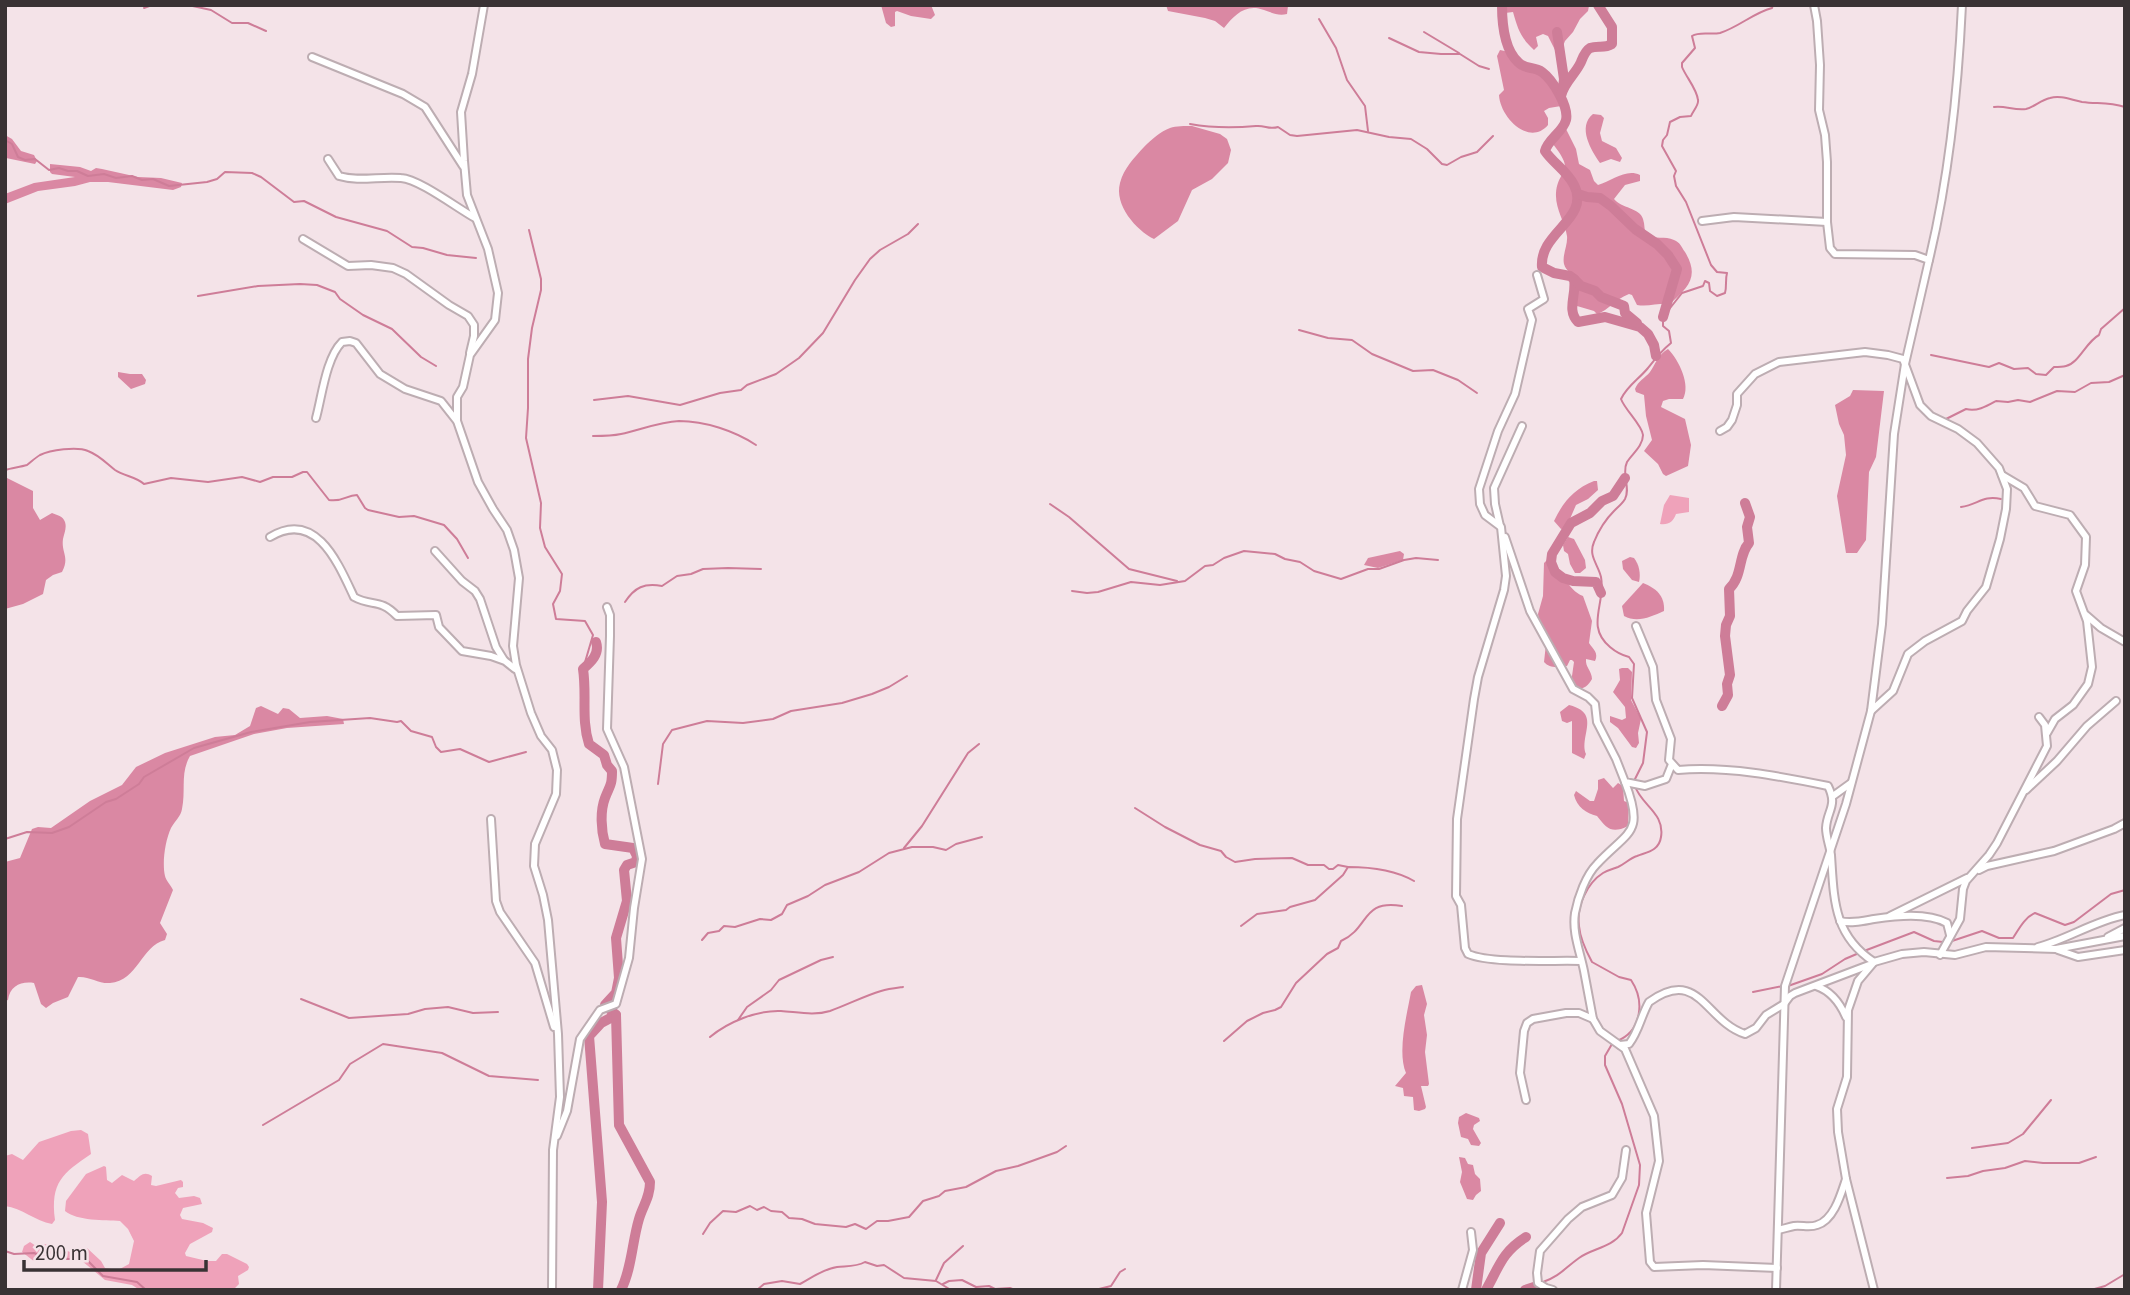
<svg xmlns="http://www.w3.org/2000/svg" width="2130" height="1295" font-family="'Source Sans 3',sans-serif">
  <style>
    .green { fill: #efa2ba }
    .forest { fill: #da88a3 }
    .lines { fill: none; stroke-linecap: round; stroke-linejoin: round }
    .stream { stroke: #ce7d98; stroke-width: 2 }
    .river { stroke: #ce7d98; stroke-width: 10 }
    .minor-casing { stroke: #bdadb2; stroke-width: 10 }
    .minor { stroke: #fff; stroke-width: 6 }
  </style>
  <rect width="100%" height="100%" fill="#f4e3e8"/>
  <!-- green -->
  <g class="green">
    <path d="M1670,495L1689,498V512L1676,514C1673,522 1669,525 1660,524L1664,505Z"/>
    <path d="M81,1130L88,1134L91,1154C63,1173 50,1182 55,1220L52,1224C35,1221 22,1208 5,1206V1156L12,1154L23,1160L39,1142L71,1131Z"/>
    <path d="M104,1166L106,1167L107,1180L112,1183L122,1175L134,1181C141,1175 144,1171 152,1176L151,1185L156,1186L181,1180L183,1182V1187L178,1188L175,1193L179,1198L194,1196L200,1198L202,1204L183,1208L180,1215L182,1219L203,1223L213,1228L212,1232L190,1244L185,1253L186,1256L207,1261H216L222,1254H227L247,1264L249,1267L248,1270L238,1276L239,1284L233,1290H140L132,1285L105,1280L82,1261L54,1258L35,1262L22,1252L24,1246L30,1242L36,1246L47,1244L79,1255H84L87,1248L101,1261L105,1268L118,1270L129,1264L134,1241L128,1229L120,1221C105,1220 77,1221 65,1211L66,1201L86,1174Z"/>
  </g>
  <!-- forest -->
  <g class="forest">
    <polygon points="881,5 931,5 935,15 931,19 911,16 897,11 895,12 895,26 891,27 886,23"/>
    <path d="M1166,5H1288V6L1287,14C1278,16 1273,13 1264,10C1246,3 1234,15 1224,28L1215,21L1205,18L1168,11Z"/>
    <path d="M1504,5H1589V6L1588,11L1580,19L1573,32L1565,41L1561,51L1556,52L1548,36L1543,34L1536,37L1538,46L1534,50C1520,37 1518,29 1513,12L1505,13Z"/>
    <path d="M1500,50L1509,52L1520,69L1542,75L1559,99L1561,106L1549,108L1544,111L1548,118V125C1529,147 1500,117 1499,95L1504,90L1497,56Z"/>
    <path d="M1593,114L1601,115L1604,118L1600,133L1602,141L1616,148L1622,158L1620,162L1611,159L1600,163C1591,150 1577,127 1593,114Z"/>
    <path d="M1192,126L1220,134L1227,139L1231,150L1228,163L1212,179L1192,190L1178,221L1154,239C1136,230 1114,205 1120,183C1124,168 1134,158 1144,147C1151,140 1161,131 1170,128C1176,126 1185,126 1192,126Z"/>
    <path d="M1559,127L1566,129L1576,149L1579,164L1590,170L1594,181L1598,185C1612,181 1626,168 1640,175V181L1625,185L1614,199C1621,208 1640,208 1643,219C1645,225 1644,230 1646,236C1655,239 1665,236 1674,240C1680,242 1682,248 1685,252C1700,277 1688,287 1670,304C1658,303 1648,307 1637,305L1632,295L1629,294C1615,299 1609,310 1597,314L1594,311L1577,306L1572,296L1578,285V280C1574,274 1566,272 1564,264C1562,255 1568,245 1567,236C1565,222 1555,209 1556,193C1558,167 1577,175 1553,144Z"/>
    <polygon points="5,135 12,139 21,151 34,155 37,161 35,164 6,158"/>
    <polygon points="50,164 80,167 91,171 96,168 102,169 138,177 161,178 182,183 181,187 173,190 108,182 90,182 75,186 38,191 5,204 5,194 34,183 75,177 52,174 50,172"/>
    <path d="M1668,349C1679,360 1691,385 1683,399H1669L1663,401L1661,407L1685,419L1691,445L1688,466L1666,476L1663,474L1658,464L1644,451L1652,440L1646,416L1644,395L1636,392L1635,389C1638,381 1645,378 1650,372C1656,363 1658,355 1668,349Z"/>
    <polygon points="118,372 130,374 142,374 146,380 145,384 131,389 118,377"/>
    <polygon points="1853,390 1884,391 1876,457 1869,472 1866,540 1857,553 1846,553 1837,496 1846,455 1844,435 1839,424 1835,405 1850,396"/>
    <path d="M5,477L33,491V508L40,520L52,513C57,515 63,516 65,522C67,528 64,534 63,539C61,553 70,557 62,572L53,575L46,580L43,594L23,604L5,609Z"/>
    <path d="M1594,481H1597L1598,490L1588,499L1576,505L1566,528L1561,529L1554,521C1563,502 1574,489 1594,481Z"/>
    <polygon points="1568,537 1574,539 1585,560 1586,568 1580,573 1575,573 1570,564 1568,554 1564,551 1563,545"/>
    <polygon points="1400,551 1404,554 1403,560 1378,568 1364,565 1368,558"/>
    <path d="M1550,557C1562,569 1567,590 1583,596L1592,621L1589,643C1593,649 1599,653 1595,661L1586,659C1585,667 1592,671 1592,679C1588,686 1583,690 1575,689L1571,683L1574,662L1572,660H1570L1567,666C1559,667 1550,669 1544,662L1546,644L1542,638L1538,614L1543,596L1544,563Z"/>
    <path d="M1630,557L1634,558C1639,564 1641,574 1639,582L1632,580L1623,569L1622,561Z"/>
    <path d="M1643,583C1656,588 1665,596 1664,611C1651,617 1637,623 1624,616L1622,606Z"/>
    <polygon points="1622,668 1628,668 1632,672 1631,700 1641,719 1638,733 1639,743 1636,748 1632,747 1618,728 1610,722 1610,716 1622,720 1626,718 1625,707 1613,692 1620,680 1619,669"/>
    <path d="M1569,705C1602,713 1579,736 1586,754L1584,759L1572,753V721L1567,723L1562,721L1560,712Z"/>
    <path d="M261,706L278,714L283,708L289,709L300,718L327,716L343,719L344,724L287,728L254,734L190,756C180,773 186,790 182,809C181,816 175,821 171,828C165,841 162,863 165,876C166,881 171,885 173,890L160,923L167,934L165,940C141,946 138,981 110,983C99,984 89,976 78,977L68,997L53,1003L46,1008L41,1004L34,983C21,981 10,986 8,1000L5,1001V862L20,858L32,829L38,827L51,828L90,801L122,785L136,767L165,753L215,737L235,735L250,726L256,708Z"/>
    <path d="M1604,778L1613,788L1618,783L1623,786L1624,801L1629,803L1628,826C1612,834 1607,829 1597,816C1586,813 1577,807 1574,795L1576,791L1590,801H1594L1598,789V780Z"/>
    <path d="M1422,985L1427,1004L1424,1015L1427,1035L1425,1052L1429,1084L1428,1086H1421L1426,1107L1425,1109L1419,1111L1414,1110L1413,1097L1404,1096L1403,1088L1395,1086L1406,1073C1397,1052 1407,1014 1411,992L1416,986Z"/>
    <polygon points="1466,1113 1479,1118 1480,1121 1474,1125 1473,1129 1481,1143 1479,1146 1471,1145 1468,1139 1461,1137 1458,1123 1459,1117"/>
    <polygon points="1459,1157 1465,1158 1468,1164 1473,1165 1475,1174 1480,1179 1481,1191 1476,1195 1473,1200 1467,1199 1460,1182 1462,1172"/>
  </g>
  <g class="lines">
    <!-- stream -->
    <g class="stream">
      <polyline points="188,5 211,10 232,23 248,23 266,31"/>
      <polyline points="144,8 152,5"/>
      <polyline points="1319,19 1336,48 1347,80 1365,106 1368,131"/>
      <polyline points="1424,32 1459,53"/>
      <polyline points="1389,38 1419,52 1441,54 1460,54 1479,66 1489,69"/>
      <path d="M1994,107C2004,105 2015,111 2026,109C2034,107 2041,100 2050,98C2061,95 2071,100 2082,102C2098,104 2108,102 2125,107"/>
      <path d="M1190,124C1212,128 1234,128 1256,126C1265,125 1269,130 1278,127L1290,135L1297,136L1357,130L1389,137L1411,139L1427,149L1442,164L1447,165L1461,157L1477,152L1493,136"/>
      <polyline points="5,140 12,144 18,157 25,160 35,159 49,170 59,168 68,171 77,171 88,176 104,174 116,178 132,176 142,180 153,179 169,186 207,182 217,179 225,172 252,173 261,177 294,202 304,201 336,217 387,231 412,247 423,248 447,255 476,258"/>
      <polyline points="529,230 541,279 541,290 532,328 528,359 528,408 526,438 541,503 540,528 545,547 562,574 560,591 553,604 556,619 585,621 593,635 583,669"/>
      <polyline points="198,296 258,286 300,284 317,285 335,292 340,299 363,315 392,329 421,357 436,366"/>
      <polyline points="1299,330 1328,338 1352,340 1372,354 1413,371 1433,370 1458,380 1477,393"/>
      <path d="M1931,355L1984,366L1989,367L1999,363L2014,369L2028,368L2036,374L2046,375L2054,367C2058,367 2062,367 2066,366C2079,363 2086,342 2099,335L2101,329L2125,308"/>
      <polyline points="594,400 628,396 680,405 720,393 741,390 747,385 776,374 799,358 823,333 855,280 870,259 880,250 908,234 918,224"/>
      <path d="M1946,419L1966,409C1977,412 1987,406 1996,401L2008,402L2018,400L2030,402L2057,391L2075,392L2091,383L2109,382L2125,375"/>
      <path d="M593,436C602,436 612,436 621,434C640,430 659,422 679,421C705,421 735,431 756,445"/>
      <path d="M5,470C12,468 20,467 27,465C31,462 35,458 40,455C50,450 77,446 88,451C99,455 106,463 115,470C124,476 137,477 144,484L171,478L208,482L242,477L260,482L273,477H292L303,472H307L329,500C344,502 346,495 357,495L365,508L368,510L399,517L414,516L444,525L457,539L468,558"/>
      <polyline points="1050,504 1069,517 1129,569 1177,581"/>
      <path d="M1961,507C1978,505 1982,495 2001,499"/>
      <polyline points="1072,591 1087,593 1098,592 1131,582 1160,585 1185,581 1205,566 1213,565 1224,558 1244,551 1275,554 1285,559 1300,562 1314,571 1341,579 1368,569 1379,569 1404,560 1416,558 1438,560"/>
      <path d="M625,602C635,587 644,583 662,586L677,576L691,574L703,569L728,568L761,569"/>
      <path d="M1634,781L1643,763L1647,732L1632,698L1634,664L1629,657C1621,655 1617,653 1610,647C1585,626 1606,604 1601,577C1598,564 1588,556 1594,542C1598,532 1606,519 1614,511C1618,507 1622,504 1625,499C1631,488 1621,474 1627,462C1632,454 1643,446 1643,435C1642,425 1625,410 1621,399C1627,386 1639,379 1648,368C1655,359 1661,351 1671,343L1669,331L1663,326V317L1682,293L1703,286L1705,281L1709,283L1710,291L1717,296L1725,293C1727,286 1725,280 1727,273L1717,272L1711,265L1686,202L1676,186L1674,176L1676,171L1662,146L1663,140L1667,135L1670,122L1680,117L1691,116C1693,111 1699,105 1698,100C1697,89 1686,77 1682,67V63L1695,48L1692,36C1700,31 1710,35 1720,33C1739,27 1753,13 1772,8L1773,5"/>
      <polyline points="658,784 663,744 672,730 707,721 743,723 773,719 791,711 842,703 872,694 889,687 907,676"/>
      <polyline points="1135,808 1165,827 1200,845 1221,851 1226,857 1235,862 1255,859 1292,858 1308,865 1324,865 1329,869 1333,869 1338,865 1348,867"/>
      <polyline points="5,839 27,832 52,833 69,827 106,802 116,799 139,784 144,777 194,748 251,732 310,722 370,718 397,722 401,721 411,731 432,737 436,747 441,752 460,749 489,762 526,752"/>
      <polyline points="904,848 922,826 968,753 979,744"/>
      <path d="M1241,926L1257,914L1286,910L1290,907L1315,900L1343,875L1348,867C1371,867 1395,870 1414,881"/>
      <polyline points="702,940 708,933 719,931 724,926 735,927 760,919 771,920 782,914 787,905 808,896 825,885 859,872 889,853 912,847 933,847 946,850 956,844 982,837"/>
      <path d="M1952,941L1982,931L1999,938H2013C2019,929 2024,918 2035,913L2065,925L2074,922L2111,894L2125,890"/>
      <polyline points="1864,951 1914,932 1934,941 1943,942"/>
      <polyline points="1788,986 1822,974 1845,959 1859,953"/>
      <polyline points="1753,992 1783,986"/>
      <polyline points="301,999 349,1018 408,1014 425,1009 448,1007 473,1013 498,1012"/>
      <polyline points="738,1020 747,1007 771,990 779,980 821,960 833,957"/>
      <path d="M710,1037C728,1022 757,1010 781,1011C797,1012 814,1016 830,1011C847,1005 864,996 881,991C888,989 896,988 903,987"/>
      <path d="M1224,1041L1247,1021L1263,1013L1275,1010L1281,1007L1296,983L1327,954L1338,948L1341,941C1370,928 1361,899 1402,906"/>
      <path d="M1617,1041C1642,1031 1645,1001 1631,980L1619,977L1592,962C1586,951 1580,937 1579,926C1576,907 1587,883 1603,873C1608,870 1613,869 1618,867C1625,864 1630,858 1637,856C1647,852 1659,851 1661,837C1665,813 1641,805 1635,786"/>
      <polyline points="263,1125 339,1080 350,1064 383,1044 442,1053 489,1076 538,1080"/>
      <polyline points="1972,1148 2008,1143 2023,1134 2051,1100"/>
      <polyline points="1947,1178 1968,1176 1983,1171 2005,1168 2025,1161 2043,1163 2079,1163 2096,1157"/>
      <polyline points="703,1234 710,1223 723,1211 736,1212 750,1206 757,1210 764,1207 771,1211 782,1212 789,1218 802,1219 815,1224 846,1227 855,1224 866,1229 877,1221 888,1221 909,1217 923,1201 939,1196 945,1191 966,1187 996,1171 1018,1166 1057,1152 1066,1146"/>
      <polyline points="5,1251 14,1254 34,1253 43,1257 58,1255 67,1259 82,1259 88,1261 103,1276 137,1282 146,1290"/>
      <polyline points="936,1280 944,1263 963,1246"/>
      <path d="M1543,1282C1560,1276 1565,1268 1579,1258C1593,1248 1611,1248 1622,1233L1639,1185L1640,1165L1622,1104L1605,1065V1056L1612,1044"/>
      <polyline points="943,1284 949,1281 962,1280 976,1287 989,1286 995,1289 1010,1288 1015,1290"/>
      <path d="M757,1290L764,1284L782,1281L800,1284C811,1278 823,1269 837,1267C847,1266 856,1267 865,1262L877,1266L884,1265L904,1278L936,1281L951,1290"/>
      <polyline points="1027,1290 1058,1290"/>
      <polyline points="1095,1290 1111,1286 1120,1272 1125,1269"/>
      <polyline points="1530,1290 1535,1287"/>
      <polyline points="2091,1290 2105,1286 2125,1274"/>
    </g>
    <!-- river -->
    <g class="river">
      <path d="M1502,5C1502,23 1504,49 1518,62C1525,70 1534,66 1542,72C1553,80 1569,107 1566,120C1563,132 1548,139 1545,151C1553,163 1567,171 1574,185C1591,219 1539,232 1542,267L1554,273L1570,276L1574,279C1577,294 1566,310 1578,322L1605,317L1640,327L1648,334L1654,345L1656,356"/>
      <polyline points="1557,32 1564,79 1563,88"/>
      <path d="M1561,96C1564,82 1575,75 1581,62C1583,57 1585,51 1590,48C1598,45 1604,49 1612,44V27L1598,5"/>
      <polyline points="1578,194 1587,197 1600,198 1611,206 1635,229 1657,244 1668,255 1677,269 1663,317"/>
      <polyline points="1574,279 1581,286 1595,291 1601,297 1624,306 1625,313 1637,323"/>
      <polyline points="1601,593 1596,582 1573,581 1563,578 1555,572 1551,562 1552,554 1571,523 1590,513 1602,501 1613,496 1625,478"/>
      <path d="M596,642C600,654 591,662 583,669C587,695 581,719 589,744L604,755L607,765L612,771C612,786 610,785 605,798C600,811 601,830 605,844L633,848L637,856L636,862L627,865L624,870L627,901L616,938L619,978L616,993L605,1005L616,1015L601,1023L589,1036L602,1202L598,1290"/>
      <path d="M1722,706L1728,695L1727,684L1730,675L1725,636L1726,625L1730,616L1729,589C1743,576 1738,555 1749,543L1747,527L1750,517L1745,503"/>
      <path d="M616,1015L619,1125L650,1182C650,1198 643,1205 639,1219C632,1242 632,1268 621,1290"/>
      <polyline points="1476,1290 1481,1253 1500,1223"/>
      <path d="M1486,1290C1499,1267 1502,1252 1526,1237"/>
      <polyline points="1525,1290 1534,1287"/>
    </g>
    <!-- minor casing -->
    <g class="minor-casing">
      <g id="minor">
        <polyline points="484,5 472,74 461,112 464,161 467,195 488,249 498,293 495,320 470,355 463,387 457,397 457,421 478,482 493,509 507,530 514,550 519,578 513,646 516,665 531,713 541,736 552,750 557,770 556,794 535,844 534,866 543,895 548,920 558,1034 560,1097 553,1150 552,1290"/>
        <polyline points="312,57 403,94 425,107 463,166"/>
        <path d="M328,159L339,176C359,182 380,176 401,178C419,179 457,208 475,218"/>
        <polyline points="1702,221 1734,217 1827,222"/>
        <polyline points="303,239 348,266 371,265 393,268 406,274 449,305 468,316 474,325 474,336 470,353"/>
        <path d="M1929,260C1949,177 1958,91 1962,5"/>
        <path d="M1537,275L1544,299L1528,309L1532,320L1515,394L1498,431L1479,489L1480,504L1485,515L1501,527L1506,576L1504,590L1478,677L1474,699L1457,819L1456,896L1461,905L1465,948L1468,954C1492,964 1553,960 1581,961"/>
        <path d="M316,418C322,396 326,358 342,342L350,341L356,343L380,374L405,389L441,401L456,420"/>
        <polyline points="1720,431 1727,427 1732,420 1737,405 1737,394 1755,374 1779,362 1865,352 1888,355 1903,359 1920,405 1931,416 1958,429 1977,443 1999,468 2007,489 2006,509 2000,539 1986,587 1967,611 1962,621 1925,641 1908,654 1893,691 1871,711"/>
        <polyline points="2002,475 2024,488 2035,506 2070,515 2086,537 2085,565 2076,591 2087,621 2092,667 2088,684 2073,705 2055,719 2047,733"/>
        <polyline points="1500,526 1495,504 1494,488 1522,426"/>
        <path d="M270,537C316,509 338,563 354,597C372,607 380,598 397,616L436,615L439,627L462,651L491,656L505,661L515,669"/>
        <polyline points="1505,537 1530,611 1573,689 1588,697 1595,704 1597,722 1616,759 1625,782 1645,786 1666,779 1672,764"/>
        <polyline points="435,551 462,581 475,591 480,599 496,647 504,660"/>
        <polyline points="2086,615 2101,628 2125,642"/>
        <path d="M1636,626L1653,667L1656,700L1671,739L1669,760L1678,770C1728,766 1779,776 1828,786C1838,806 1827,810 1826,828C1826,837 1830,847 1831,855C1834,899 1833,935 1874,962L1858,981L1848,1010L1847,1077L1837,1109L1838,1132L1846,1179L1874,1290"/>
        <path d="M1625,782C1645,834 1629,830 1597,864C1586,875 1578,897 1575,913C1572,933 1580,951 1584,971C1587,987 1590,1003 1593,1019L1600,1031L1625,1049L1654,1116L1659,1161L1646,1213L1650,1262L1654,1267L1703,1265L1777,1268"/>
        <polyline points="2026,790 2057,761 2087,726 2116,701"/>
        <polyline points="1833,796 1851,783"/>
        <polyline points="491,819 496,901 500,912 535,963 554,1027"/>
        <polyline points="1979,870 1987,866 2054,851 2114,829 2125,823"/>
        <polyline points="1890,916 1967,878"/>
        <path d="M1840,921C1851,924 1863,921 1874,919C1895,916 1927,912 1947,923L1950,935"/>
        <polyline points="2108,937 2125,928"/>
        <path d="M2038,947C2068,939 2094,921 2125,915"/>
        <polyline points="2058,950 2078,957 2125,950"/>
        <polyline points="1940,955 1960,919 1963,889 1966,881 1989,855 1997,843 2047,746 2045,725 2039,717"/>
        <polyline points="1874,962 1902,954 1924,952 1955,955 1986,947 2056,949 2125,936"/>
        <path d="M1816,986C1831,991 1840,1003 1846,1017"/>
        <path d="M1620,1045L1629,1044C1639,1031 1641,1016 1649,1002C1699,966 1705,1021 1745,1034L1756,1028L1766,1015L1784,1004L1790,996L1795,993L1869,965"/>
        <polyline points="1526,1100 1520,1073 1524,1031 1527,1023 1533,1019 1566,1013 1579,1013 1593,1019"/>
        <polyline points="557,1136 567,1111 580,1039 600,1010 616,1004 629,958 634,908 642,859 624,767 607,729 610,636 610,615 607,607"/>
        <path d="M1778,1230C1783,1229 1789,1227 1794,1226C1802,1225 1810,1228 1817,1225C1834,1220 1841,1194 1846,1179"/>
        <polyline points="1462,1290 1473,1250 1471,1232"/>
        <polyline points="1553,1290 1546,1288 1538,1283 1537,1273 1540,1251 1568,1219 1582,1207 1612,1195 1622,1178 1626,1150"/>
        <polyline points="1776,1290 1785,986 1846,804 1871,711 1882,624 1894,434 1905,364 1929,260 1915,255 1835,254 1830,248 1827,222 1827,162 1825,135 1819,110 1820,65 1817,21 1814,5"/>
      </g>
    </g>
    <!-- minor -->
    <use href="#minor" class="minor"/>
  </g>
  <!-- border -->
  <rect width="2130" height="1295" fill="none" stroke="#393234" stroke-width="14"/>
  <!-- scale -->
  <path d="M24 1260v10h182v-10" fill="none" stroke="#393234" stroke-width="3.5"/>
  <text x="35" y="1260" font-size="21" fill="#393234" stroke="#f4e3e8" stroke-width="5" paint-order="stroke">200 m</text>
</svg>
